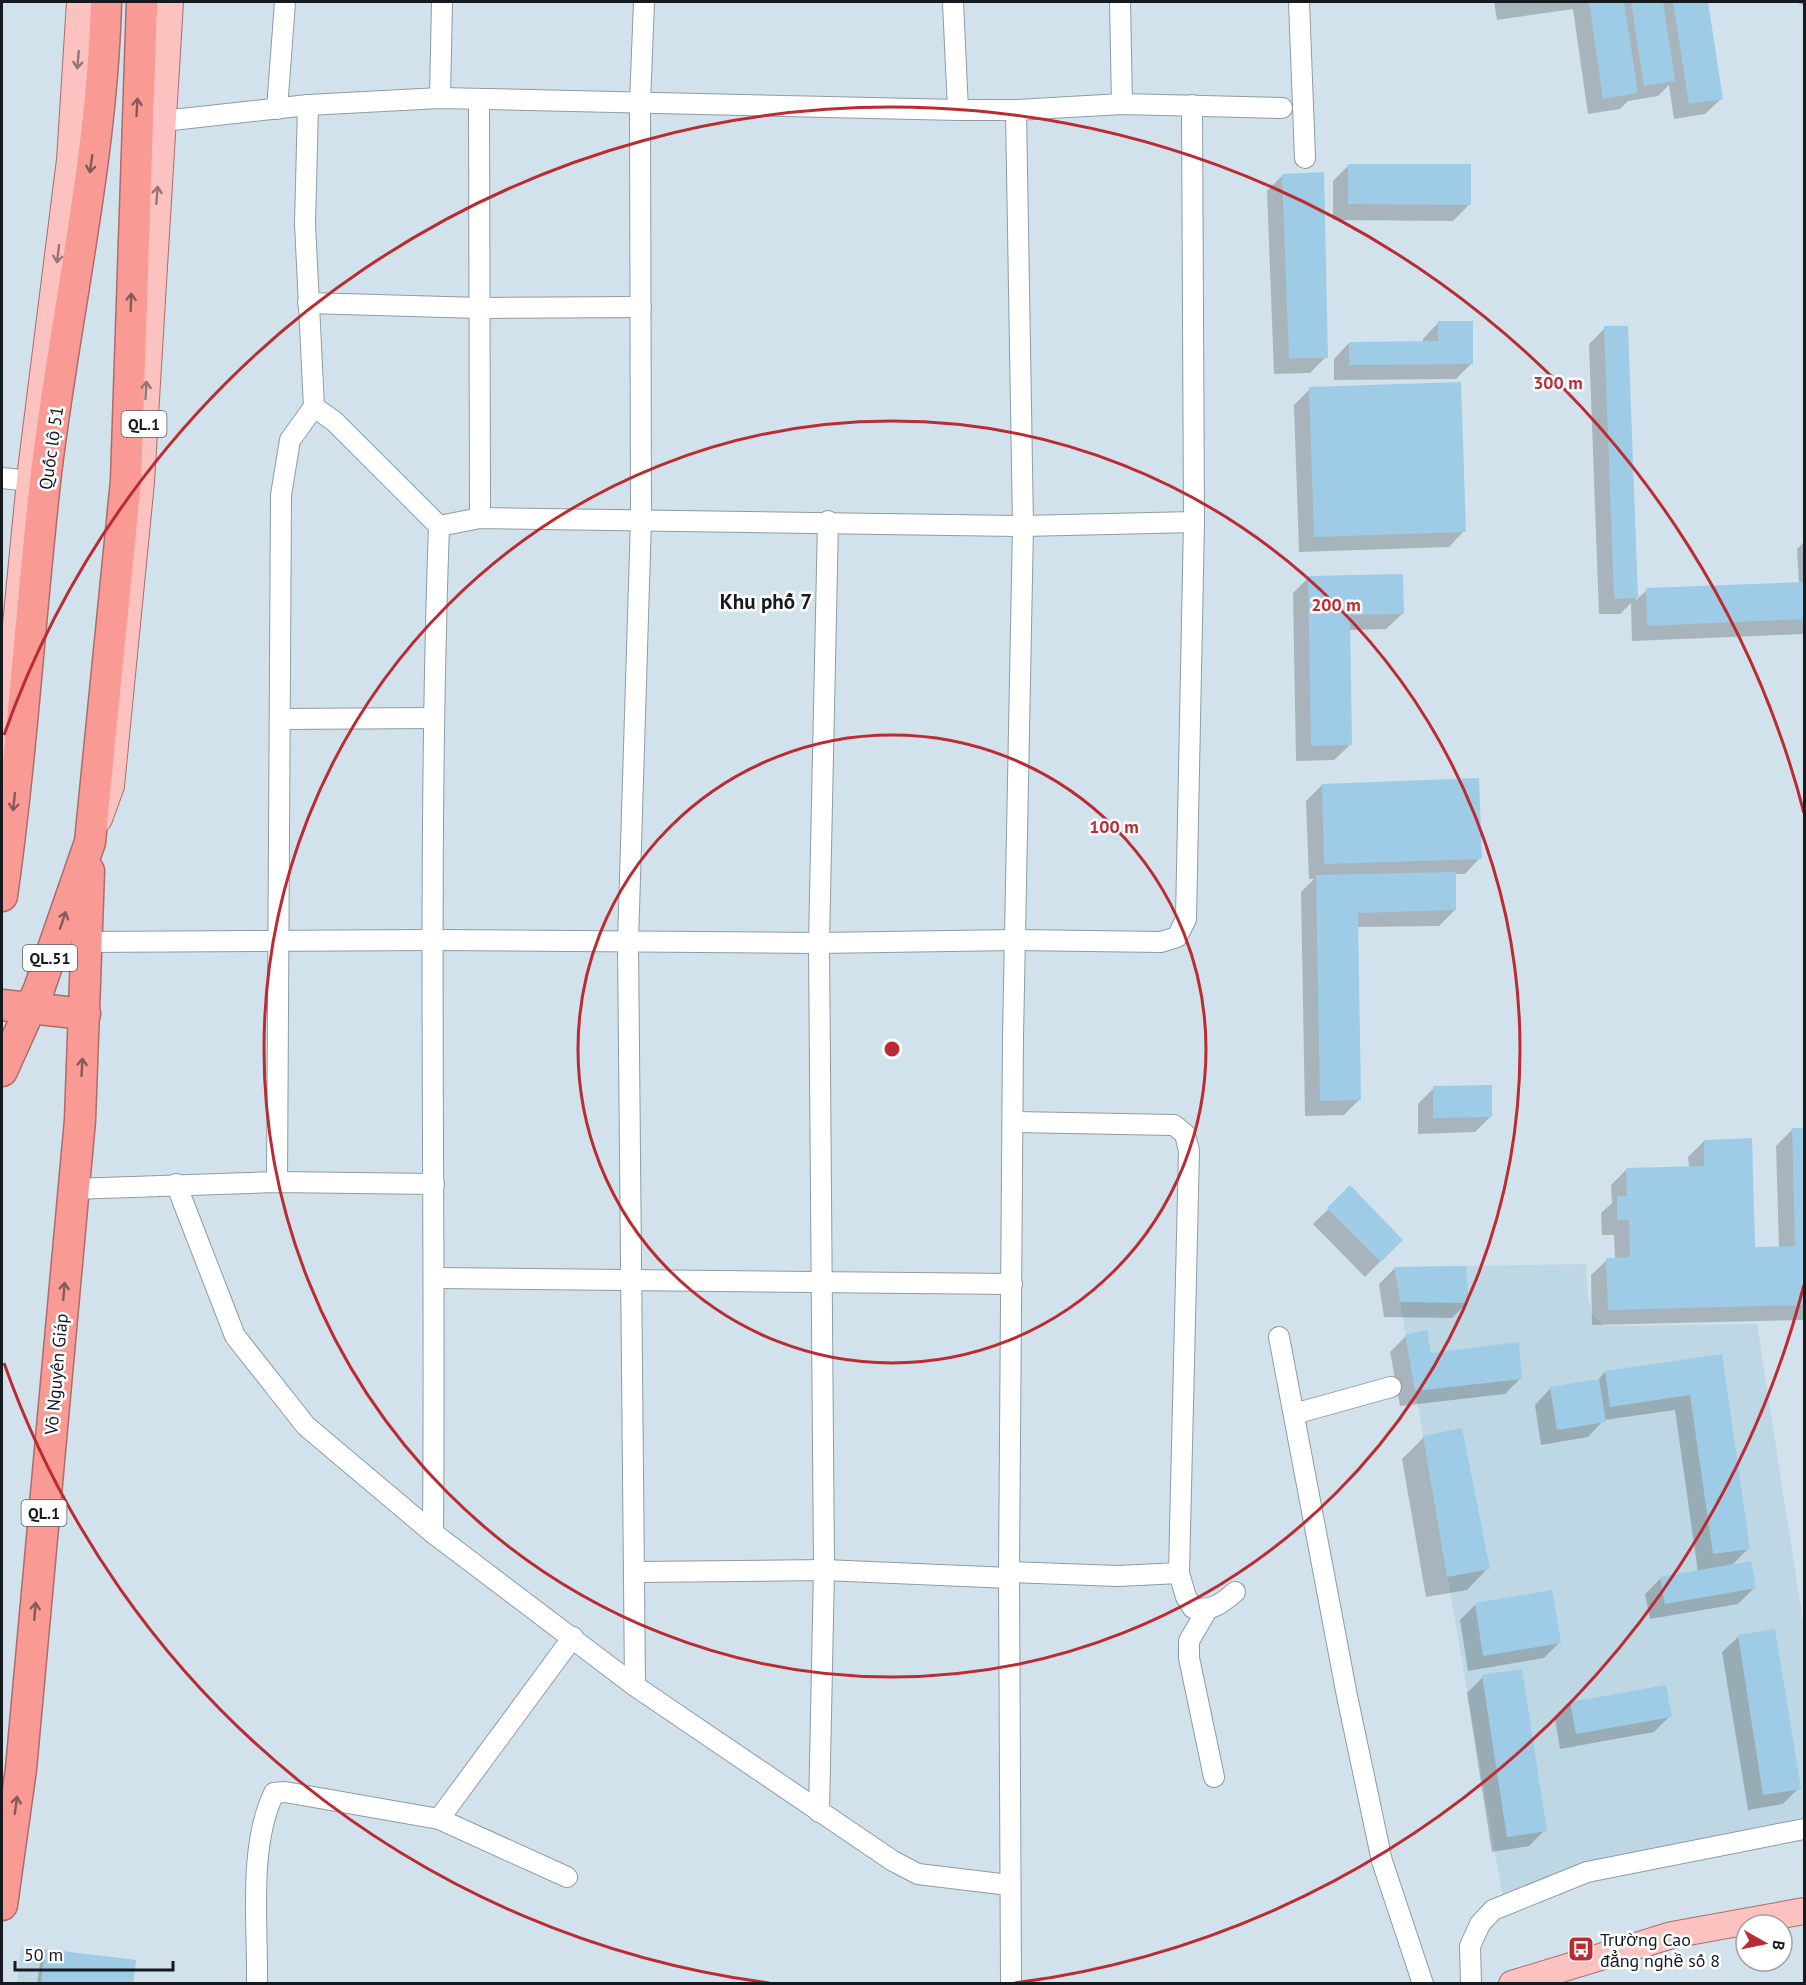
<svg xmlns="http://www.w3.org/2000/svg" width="1806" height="1985" font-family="'PT Sans',sans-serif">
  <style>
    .built { fill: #bed7e4 }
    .shadow { fill: #0003 }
    .building { fill: #9ecce6 }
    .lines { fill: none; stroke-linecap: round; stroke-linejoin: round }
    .minor-casing { stroke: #8d9ca5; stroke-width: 22 }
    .major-casing { stroke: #aa6d6b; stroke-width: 28 }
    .highway-casing { stroke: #aa6d6b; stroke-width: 33 }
    .minor { stroke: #fff; stroke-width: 20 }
    .major { stroke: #fcc2bf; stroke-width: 26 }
    .highway { stroke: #fa9a94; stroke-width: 30 }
    .oneway { stroke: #947677 }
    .oneway2 { stroke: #875a59 }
    .ring { fill: none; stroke: #bb2b31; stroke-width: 3 }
    .labels { text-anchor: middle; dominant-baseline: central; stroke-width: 5; stroke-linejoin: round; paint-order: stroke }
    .shield { fill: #fff; stroke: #5a5f62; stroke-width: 1.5 }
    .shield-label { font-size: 16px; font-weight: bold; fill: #141a1e }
    .street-label { font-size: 18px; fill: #141a1e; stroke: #fff }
    .poi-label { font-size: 18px; fill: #141a1e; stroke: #fff; text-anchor: start }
    .quarter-label { font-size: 21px; font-weight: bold; fill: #141a1e; stroke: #fff }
    .centre { fill: #bb2b31; stroke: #fff; stroke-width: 3 }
    .ring-label { font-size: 18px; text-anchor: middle; font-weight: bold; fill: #bb2b31; stroke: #fff; stroke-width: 5; stroke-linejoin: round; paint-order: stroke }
  </style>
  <rect width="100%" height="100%" fill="#d2e2ec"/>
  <!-- built -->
  <g class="built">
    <polygon points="1586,1264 1588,1298 1592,1314 1604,1326 1757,1324 1804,1628 1804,1822 1503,1898 1394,1267"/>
    <polygon points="21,1947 136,1960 133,1983 17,1984"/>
  </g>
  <!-- shadow -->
  <g class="shadow">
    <polygon points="1494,2 1706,2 1721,99 1705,114 1674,119 1669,85 1658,96 1628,101 1620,109 1588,114 1573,9 1497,20"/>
    <polygon points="1796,2 1804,2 1804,6"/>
    <polygon points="1349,165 1469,205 1453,221 1333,220 1333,181"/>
    <polygon points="1283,175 1326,357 1310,373 1274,374 1267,191"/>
    <polygon points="1438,323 1472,363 1456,379 1334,380 1334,359 1349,343 1423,342 1423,339"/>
    <polygon points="1626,327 1636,600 1647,590 1799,584 1797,549 1804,542 1804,634 1632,641 1631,603 1620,614 1599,614 1589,344 1605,328"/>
    <polygon points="1310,389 1464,531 1449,547 1299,552 1294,405"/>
    <polygon points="1309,577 1402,614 1386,629 1348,630 1350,745 1334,760 1296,761 1293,593"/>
    <polygon points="1322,785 1480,858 1465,874 1454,874 1455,910 1439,926 1357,927 1360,1099 1344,1115 1305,1116 1301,892 1314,879 1309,879 1306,801"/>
    <polygon points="1434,1088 1491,1116 1475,1132 1418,1134 1418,1104"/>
    <polygon points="1804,1129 1804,1320 1592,1325 1591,1275 1607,1260 1615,1259 1614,1235 1602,1235 1601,1213 1612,1203 1611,1185 1627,1169 1689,1168 1688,1157 1704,1141 1754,1249 1779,1248 1776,1146 1792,1130"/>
    <polygon points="1350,1188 1401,1240 1365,1277 1313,1224"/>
    <polygon points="1394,1269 1468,1302 1452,1318 1384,1317 1379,1284"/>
    <polygon points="1406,1336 1430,1355 1521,1378 1505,1394 1400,1406 1390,1352"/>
    <polygon points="1721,1355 1749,1548 1731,1566 1754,1588 1738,1604 1650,1619 1645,1594 1661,1578 1698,1572 1675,1410 1604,1420 1588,1437 1541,1445 1535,1405 1550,1389 1597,1381 1605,1372"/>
    <polygon points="1424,1437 1488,1568 1467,1590 1426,1597 1402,1459"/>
    <polygon points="1476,1604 1559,1643 1544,1658 1468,1671 1460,1620"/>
    <polygon points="1738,1637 1799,1788 1783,1804 1748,1810 1722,1652"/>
    <polygon points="1483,1677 1545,1830 1529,1846 1492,1852 1467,1693"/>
    <polygon points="1571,1703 1670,1716 1654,1732 1560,1749 1555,1719"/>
    <polygon points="45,1951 131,1984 37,1984 41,1956"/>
  </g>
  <!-- building -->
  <g class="building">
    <polygon points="1589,2 1624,2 1638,93 1603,99"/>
    <polygon points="1631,2 1663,2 1675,81 1644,86"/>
    <polygon points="1673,2 1708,2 1723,99 1689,104"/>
    <polygon points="1348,164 1471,164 1471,205 1348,204"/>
    <polygon points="1324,172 1328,358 1289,358 1282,174"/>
    <polygon points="1438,321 1473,321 1473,364 1349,365 1349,342 1438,341"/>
    <polygon points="1604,326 1628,326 1638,598 1614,599"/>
    <polygon points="1461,382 1466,532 1314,537 1309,387"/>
    <polygon points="1403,574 1404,614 1350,615 1352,745 1311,746 1308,576"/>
    <polygon points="1804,582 1804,619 1647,626 1646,588"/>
    <polygon points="1479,778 1482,859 1324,864 1322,784"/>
    <polygon points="1456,872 1456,910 1358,913 1361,1100 1320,1101 1316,875"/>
    <polygon points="1492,1085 1492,1117 1433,1118 1433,1086"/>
    <polygon points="1792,1128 1804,1128 1804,1305 1608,1310 1606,1258 1630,1257 1629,1220 1617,1220 1617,1196 1627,1196 1626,1168 1704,1166 1704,1140 1752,1138 1755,1247 1795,1246"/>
    <polygon points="1350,1185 1403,1240 1381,1262 1327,1208"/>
    <polygon points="1466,1266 1469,1303 1400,1302 1394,1267"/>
    <polygon points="1427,1330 1431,1353 1519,1342 1522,1379 1415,1391 1405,1335"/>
    <polygon points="1722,1354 1750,1549 1713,1554 1690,1395 1610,1407 1605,1371"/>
    <polygon points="1599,1379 1606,1422 1557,1430 1550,1387"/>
    <polygon points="1462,1428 1490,1569 1447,1577 1423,1436"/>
    <polygon points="1751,1561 1756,1588 1665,1604 1660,1577"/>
    <polygon points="1552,1590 1561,1643 1483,1656 1475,1603"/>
    <polygon points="1775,1629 1801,1789 1763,1795 1738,1635"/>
    <polygon points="1522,1669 1547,1831 1507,1837 1482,1675"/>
    <polygon points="1666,1685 1672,1717 1576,1734 1570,1702"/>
    <polygon points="45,1949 136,1960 133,1984 41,1984"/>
  </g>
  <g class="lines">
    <!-- minor casing -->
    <g class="minor-casing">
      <g id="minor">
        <polyline points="953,2 958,110"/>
        <polyline points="1120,2 1122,104"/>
        <polyline points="1299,2 1305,158"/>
        <polyline points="440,98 442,2"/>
        <polyline points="479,100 480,518"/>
        <path d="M308,105L305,224L314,407L334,421L439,526C427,862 436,1197 433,1533"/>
        <polyline points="277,109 285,2"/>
        <polyline points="163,121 308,105 440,98 958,110 1016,110 1122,104 1282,108"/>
        <polyline points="308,303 480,308 641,307"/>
        <polyline points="2,478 30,481"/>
        <polyline points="439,526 480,518 1023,526 1194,522"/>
        <polyline points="280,719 432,718"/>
        <polyline points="87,942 433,940 819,943 1015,940 1161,942 1177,937 1186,919 1194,522 1192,105"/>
        <polyline points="277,1182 281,495 290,440 314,407"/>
        <polyline points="176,1184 235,1336 306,1426 433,1533 635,1686 893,1861 918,1874 1009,1885"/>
        <polyline points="73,1189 277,1182 434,1184"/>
        <polyline points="436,1278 1012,1284"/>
        <polyline points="1279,1337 1347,1696 1382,1861 1423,1984"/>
        <polyline points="1294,1414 1391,1387"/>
        <polyline points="635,1572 824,1570 1010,1578"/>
        <polyline points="1009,1572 1118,1576 1179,1573 1189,1151 1185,1134 1174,1125 1013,1122"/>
        <path d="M1179,1573L1186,1597L1193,1608C1213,1611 1221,1604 1235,1592"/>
        <polyline points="1207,1610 1189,1641 1189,1658 1214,1777"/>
        <polyline points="635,1686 628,943 641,519 640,103 644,2"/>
        <polyline points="819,1812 824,1570 819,943 828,521"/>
        <polyline points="439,1819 567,1877"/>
        <path d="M257,1984C258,1924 248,1847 274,1793L285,1792L439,1819L573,1637"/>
        <polyline points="1011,1984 1009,1572 1013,1037 1023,526 1016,110"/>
        <polyline points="1471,1984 1470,1946 1480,1924 1493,1910 1587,1872 1804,1829"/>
      </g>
    </g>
    <!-- major casing -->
    <g class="major-casing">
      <g id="major">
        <polyline points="2,769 31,470 70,160 80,2"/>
        <polyline points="99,819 111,786 141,482 170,2"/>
        <polyline points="1512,1984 1672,1935 1804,1911"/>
      </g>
    </g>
    <!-- highway casing -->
    <g class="highway-casing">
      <g id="highway">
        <path d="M2,896C22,755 30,613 46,473C65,316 102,160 106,2"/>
        <polyline points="2,1005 85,1014"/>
        <polyline points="2,1071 39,989 90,842 126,481 142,2"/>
        <polyline points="2,1905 21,1769 80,1120 89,871"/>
      </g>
    </g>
    <!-- minor -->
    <use href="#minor" class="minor"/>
    <!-- major -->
    <use href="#major" class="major"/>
    <!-- highway -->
    <use href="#highway" class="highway"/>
  </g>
  <!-- one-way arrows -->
  <defs><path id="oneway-shaft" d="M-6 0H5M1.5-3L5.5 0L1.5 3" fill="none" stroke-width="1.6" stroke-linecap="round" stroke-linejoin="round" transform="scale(1.5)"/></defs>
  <g class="oneway">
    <use href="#oneway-shaft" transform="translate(78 60) rotate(95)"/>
    <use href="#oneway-shaft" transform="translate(157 195) rotate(-86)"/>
    <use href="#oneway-shaft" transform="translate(58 254) rotate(97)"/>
    <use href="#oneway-shaft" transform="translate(146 390) rotate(-87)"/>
  </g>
  <g class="oneway2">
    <use href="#oneway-shaft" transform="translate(137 107) rotate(-87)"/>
    <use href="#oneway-shaft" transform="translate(91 164) rotate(98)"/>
    <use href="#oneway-shaft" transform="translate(131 302) rotate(-88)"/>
    <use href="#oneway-shaft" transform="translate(14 802) rotate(96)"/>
    <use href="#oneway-shaft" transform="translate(63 920) rotate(-71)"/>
    <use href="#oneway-shaft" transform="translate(82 1067) rotate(-87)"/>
    <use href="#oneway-shaft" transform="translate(64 1291) rotate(-85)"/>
    <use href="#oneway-shaft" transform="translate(35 1611) rotate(-85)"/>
    <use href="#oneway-shaft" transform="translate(16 1805) rotate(-82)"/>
  </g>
  <!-- distance rings -->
  <g class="ring">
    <circle cx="892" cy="1049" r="314"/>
    <circle cx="892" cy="1049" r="628"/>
    <path d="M1804 1285A942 942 0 0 1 1015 1983M769 1983A942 942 0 0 1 4 1363M4 735A942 942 0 0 1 1804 813"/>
  </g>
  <!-- icons -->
  <defs>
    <g id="bus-square" transform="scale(1.35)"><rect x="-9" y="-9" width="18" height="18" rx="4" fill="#bb2b31" stroke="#fff"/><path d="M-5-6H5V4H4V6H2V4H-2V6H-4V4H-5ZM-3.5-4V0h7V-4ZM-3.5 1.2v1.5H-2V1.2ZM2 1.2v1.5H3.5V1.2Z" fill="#fff"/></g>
  </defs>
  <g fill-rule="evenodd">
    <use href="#bus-square" x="1581" y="1949"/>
  </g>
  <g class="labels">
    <!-- shield labels -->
    <g class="shield">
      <rect x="121.5" y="411" width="45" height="26" rx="4.5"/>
      <rect x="23" y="945" width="54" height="26" rx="4.5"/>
      <rect x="21.5" y="1500" width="45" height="26" rx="4.5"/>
    </g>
    <g class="shield-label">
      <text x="144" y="424">QL.1</text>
      <text x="50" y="958">QL.51</text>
      <text x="44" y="1513">QL.1</text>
    </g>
    <!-- street labels -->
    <g class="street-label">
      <text transform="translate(51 448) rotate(-82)">Quốc lộ 51</text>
      <text transform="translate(56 1374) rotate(-85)">Võ Nguyên Giáp</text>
    </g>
    <!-- poi labels -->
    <g class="poi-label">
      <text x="1600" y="1939">Trường Cao<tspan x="1600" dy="21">đẳng nghề số 8</tspan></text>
    </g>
    <!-- quarter labels -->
    <g class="quarter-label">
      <text x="766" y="601">Khu phố 7</text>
    </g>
  </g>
  <circle cx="892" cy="1049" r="9" class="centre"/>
  <g class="ring-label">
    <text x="1558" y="389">300 m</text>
    <text x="1336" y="611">200 m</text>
    <text x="1114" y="833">100 m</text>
  </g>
  <!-- border -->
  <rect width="1806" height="1985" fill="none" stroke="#141a1e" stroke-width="6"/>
  <!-- north arrow -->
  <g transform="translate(1764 1943) rotate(99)"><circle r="28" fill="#ffffff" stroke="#a1a3a5" stroke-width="1.5"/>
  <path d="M0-4.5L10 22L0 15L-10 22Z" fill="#bb2b31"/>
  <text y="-9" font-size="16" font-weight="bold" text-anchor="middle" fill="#141a1e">B</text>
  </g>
  <!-- scale -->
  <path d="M15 1961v9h158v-9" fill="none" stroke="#141a1e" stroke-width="3"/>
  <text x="24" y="1961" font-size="18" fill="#141a1e" stroke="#ffffff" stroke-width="4.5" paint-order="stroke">50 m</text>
</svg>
